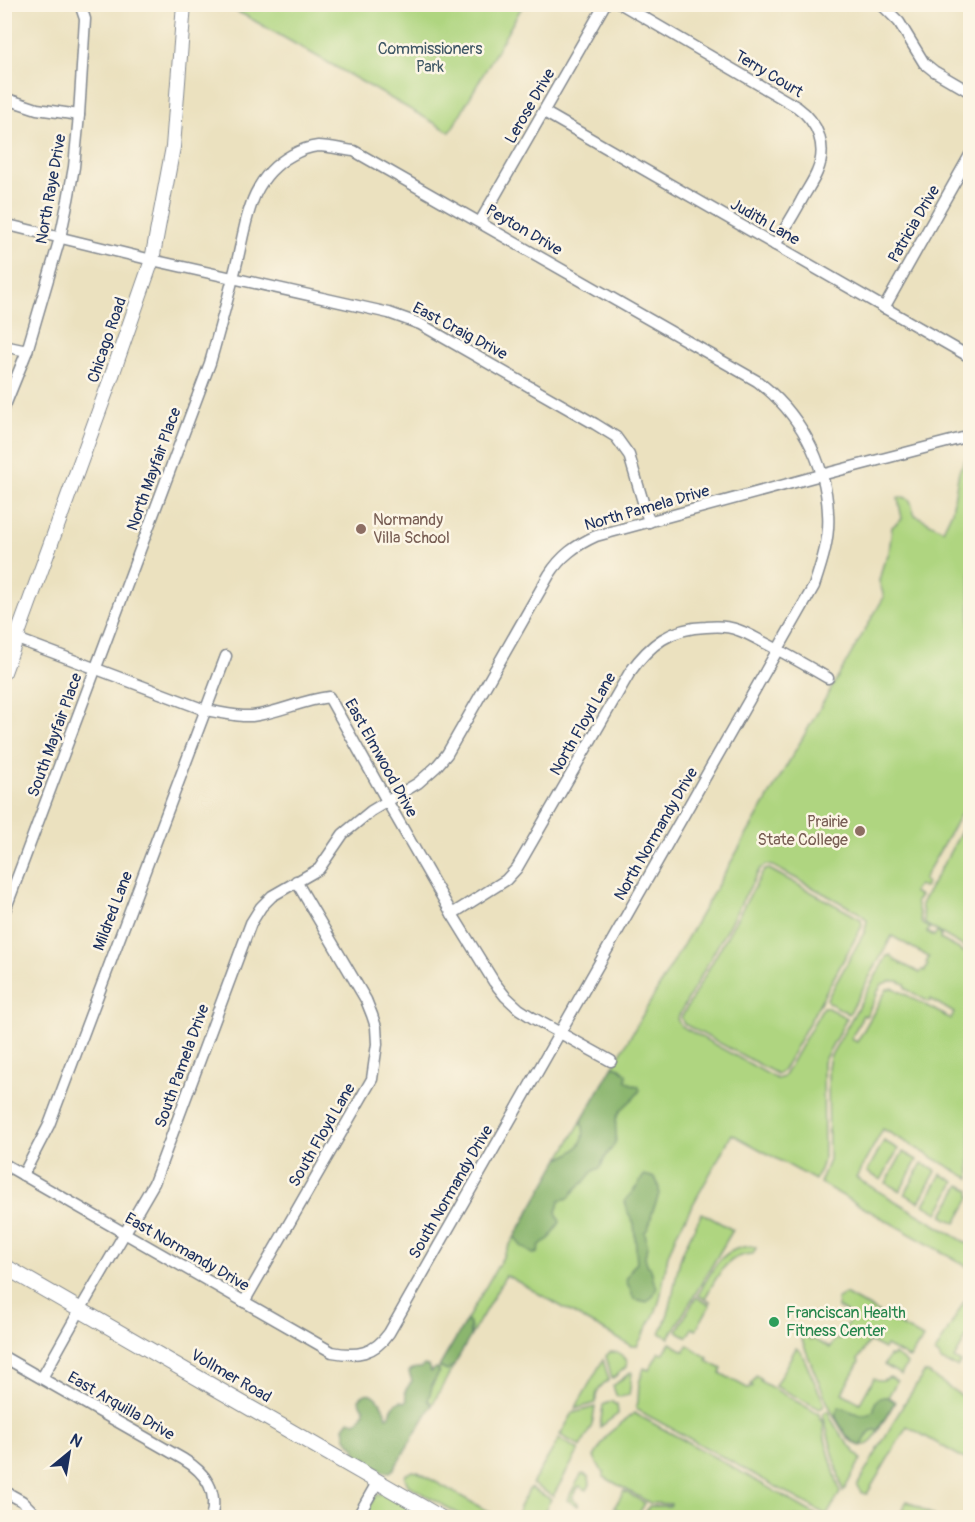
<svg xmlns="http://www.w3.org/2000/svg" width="975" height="1522" font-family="Pangolin,sans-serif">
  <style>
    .green { fill: #afd580; stroke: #65826f; stroke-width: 1.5; fill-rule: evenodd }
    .forest { fill: #8bb66e; stroke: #537266; stroke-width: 1.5 }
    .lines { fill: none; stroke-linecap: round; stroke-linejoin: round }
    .minor-casing { stroke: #83888e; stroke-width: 13 }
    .tertiary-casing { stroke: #83888e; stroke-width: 16 }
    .secondary-casing { stroke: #83888e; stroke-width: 17 }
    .minor { stroke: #fff; stroke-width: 10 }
    .tertiary { stroke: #fff; stroke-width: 14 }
    .secondary { stroke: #fff; stroke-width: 15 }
    .education-dot { fill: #8d6e63; stroke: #fcf5e5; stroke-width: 2 }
    .leisure-dot { fill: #2e9e5b; stroke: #fcf5e5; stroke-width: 2 }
    .labels { text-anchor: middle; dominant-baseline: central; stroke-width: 5; stroke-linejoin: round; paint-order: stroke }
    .park-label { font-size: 16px; fill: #405866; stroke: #fcf5e5 }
    .street-label { font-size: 16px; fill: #1b2f5e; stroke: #fcf5e5 }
    .education-label { font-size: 16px; fill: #785e54; stroke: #fcf5e5; text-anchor: start }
    .leisure-label { font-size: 16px; fill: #27864d; stroke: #fcf5e5; text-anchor: start }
  </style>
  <rect width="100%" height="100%" fill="#fcf5e5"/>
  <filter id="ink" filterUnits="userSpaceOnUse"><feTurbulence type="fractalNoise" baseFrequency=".0167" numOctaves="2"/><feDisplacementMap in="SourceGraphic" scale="12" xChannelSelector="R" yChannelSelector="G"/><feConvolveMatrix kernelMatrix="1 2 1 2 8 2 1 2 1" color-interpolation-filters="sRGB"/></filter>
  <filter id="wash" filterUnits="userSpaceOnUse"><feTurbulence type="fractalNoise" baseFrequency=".008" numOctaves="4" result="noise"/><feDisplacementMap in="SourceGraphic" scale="24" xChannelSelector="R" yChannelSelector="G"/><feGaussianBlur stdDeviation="1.35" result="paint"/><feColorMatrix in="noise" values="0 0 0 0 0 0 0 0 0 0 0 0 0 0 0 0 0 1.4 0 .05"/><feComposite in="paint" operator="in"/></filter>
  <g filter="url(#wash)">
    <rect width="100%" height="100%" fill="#ebe1bf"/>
    <!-- green -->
    <g class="green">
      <polygon points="223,5 523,5 450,132 246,16"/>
      <path d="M969,453H970V798L923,880L927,883L924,888L918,885L913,892L920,896L916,902L922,924L930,928L927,932L934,936L937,932L941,935L940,939L966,953L968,949L925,924L921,904L970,816V1179L883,1129L856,1178L970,1245V1268L820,1183L829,1160L828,1067L830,1057L887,956L891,955L896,961L920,973L922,970L925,971L928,964L926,963L929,957L892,936L849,1014L828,1002L827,999L865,931L867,920L862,915L856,911L773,866L766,865L760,869L677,1019L681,1026L777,1079L783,1077L785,1074L823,1007H826L847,1018L823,1062L824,1157L821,1167L815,1180L732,1134L676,1235L668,1255L660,1299L655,1313L637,1346H631L615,1337L506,1275L470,1337L471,1328L466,1321L884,597L879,581L883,565L889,553L892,527L902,519L898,498L904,497L910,500L915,515L943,530L952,511L959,471ZM890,981H898L905,984L906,989L929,1002L931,999L954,1013L951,1019L894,988L887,989L857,1042L851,1039L863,1015L866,1016L877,995L876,994L882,984Z"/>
      <polygon points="769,869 861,919 862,926 783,1070 780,1073 777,1074 684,1024 681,1018 763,872 765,870"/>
      <polygon points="884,1141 898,1149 881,1180 867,1172"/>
      <polygon points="903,1152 917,1160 900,1191 886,1183"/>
      <polygon points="922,1163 936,1171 919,1202 905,1194"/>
      <polygon points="941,1174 955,1182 938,1213 924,1205"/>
      <polygon points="960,1185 970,1190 970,1198 956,1223 942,1216"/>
      <path d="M702,1213L733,1230L669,1338L660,1333C673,1309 673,1286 680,1260C685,1244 694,1229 702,1213Z"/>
      <path d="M751,1246L756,1248L753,1254C726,1254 717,1277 705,1298L710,1301V1302L698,1295C712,1271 719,1248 751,1246Z"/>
      <polygon points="970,1291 970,1331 954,1359 961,1363 959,1366 957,1367 941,1361 939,1356 935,1353"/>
      <path d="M845,1294L923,1338L919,1345H918L911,1357L909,1358L886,1346L884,1349L869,1341L858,1360L859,1362L842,1393L860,1403L874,1378C879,1382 884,1380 890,1377L897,1381L888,1397L895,1402L872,1441C864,1449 854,1445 848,1438C833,1420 821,1387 812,1366C808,1354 802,1343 799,1331L810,1337L809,1339L811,1340L813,1339L830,1348L835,1339H839L852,1316L838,1307L837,1299Z"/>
      <polygon points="696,1297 710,1305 696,1330 692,1328 687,1337 677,1331"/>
      <polygon points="670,1343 684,1351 688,1345 708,1358 707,1361 722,1369 720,1373 749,1389 750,1387 752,1388 753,1386 751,1385 756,1376 761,1379 760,1381 819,1414 820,1420 823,1420 825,1439 840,1493 827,1515 636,1409 638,1402 639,1383 644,1368 649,1370 659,1352 663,1354"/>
      <polygon points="796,1348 801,1352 824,1403 823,1407 820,1409 775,1386"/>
      <path d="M610,1352C616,1351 624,1355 627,1361L626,1367L612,1379L606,1356Z"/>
      <polygon points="894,1354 903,1360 907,1364 901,1375 884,1365 889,1356 892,1357"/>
      <path d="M603,1360L609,1380C599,1386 595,1392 596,1403L575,1409Z"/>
      <path d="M454,1365L432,1405L428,1400C432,1389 433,1381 439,1371L438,1370L439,1367L445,1370Z"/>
      <polygon points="631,1372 632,1373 629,1395 620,1397 616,1395 613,1386"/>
      <path d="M924,1373H928L970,1402V1462L907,1426L867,1494C863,1494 859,1490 857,1486L904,1404Z"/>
      <polygon points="612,1401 614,1404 617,1404 618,1414 600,1427 603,1405"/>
      <polygon points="595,1407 592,1425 581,1447 560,1435 573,1413"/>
      <path d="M826,1411H828C835,1430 848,1444 861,1459L843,1492L823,1415Z"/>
      <polygon points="634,1413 720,1460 820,1517 665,1518 662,1516 661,1517 643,1517 649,1506 670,1506 671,1504 650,1503 604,1477 603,1473 594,1457 608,1434"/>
      <polygon points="559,1439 579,1450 553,1496 532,1484"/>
      <polygon points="413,1471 418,1472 498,1517 464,1517 408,1485 405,1478 406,1474"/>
      <polygon points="583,1474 589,1477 590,1484 587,1490 579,1486 572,1498 578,1503 578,1506 567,1500 581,1475"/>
      <polygon points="530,1488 551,1499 542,1515 538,1517 522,1517 519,1514 519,1507"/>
      <polygon points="624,1491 645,1503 637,1517 631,1517 614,1508"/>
      <polygon points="383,1493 386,1494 428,1518 362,1518 375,1496"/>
      <polygon points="907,1501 936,1517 898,1517"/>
    </g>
    <!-- forest -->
    <g class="forest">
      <path d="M613,1066L620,1068L627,1074L626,1080L633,1085L638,1086L640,1090C635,1100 623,1105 618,1115C613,1123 617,1131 616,1139C615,1147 610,1149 607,1155C604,1159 602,1163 600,1168C590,1171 590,1176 584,1182C576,1189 575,1188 569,1198L560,1200L556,1212L560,1222C557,1227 554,1233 551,1237C544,1245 540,1239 538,1253L533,1254L521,1246L515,1237L559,1159C575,1153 590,1140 581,1122Z"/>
      <path d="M644,1175L655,1178C663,1191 658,1197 653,1210C650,1218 652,1225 645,1232L647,1246L645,1257L647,1264L652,1272L653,1279L657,1287L653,1296L647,1302L634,1299L626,1280L632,1268L637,1263L634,1223L628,1213L625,1201L638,1185Z"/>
      <polygon points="466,1321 470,1323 470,1337 454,1365 447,1371 439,1367"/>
      <path d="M424,1365L428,1366L431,1372L436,1368L439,1370V1373L432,1384V1387L428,1400L432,1405L394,1469L390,1472H384L354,1454L356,1449L346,1438L344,1427L349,1420L356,1422C362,1418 364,1415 364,1408L360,1404L359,1399C373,1383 383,1405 387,1417L390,1415C391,1409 395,1403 401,1401L405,1402L407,1400L405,1391L412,1381L409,1372C412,1367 416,1369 421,1368Z"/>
      <path d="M884,1397H888L895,1402L878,1430C867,1428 867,1439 861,1446C848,1442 841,1427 835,1415L839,1407C848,1409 860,1418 869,1414C880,1410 868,1400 884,1397Z"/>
    </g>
  </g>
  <g filter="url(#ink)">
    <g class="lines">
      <!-- minor casing -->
      <g class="minor-casing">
        <g id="minor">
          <path d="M621,4L797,107C818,122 828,147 817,172C813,182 806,191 801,201C793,216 784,230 775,245"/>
          <polyline points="881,4 899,22 924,63 934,71 970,92"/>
          <polyline points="4,98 37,109 79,115"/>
          <polyline points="544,112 970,357"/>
          <polyline points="480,222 605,4"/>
          <polyline points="4,224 152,260 389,313 420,324 595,424 616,437 629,455 649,522"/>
          <polyline points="884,308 970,155"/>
          <polyline points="4,346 27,351"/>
          <polyline points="4,408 27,351 60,238 68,200 74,167 79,115 85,19 80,4"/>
          <path d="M4,634L205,710C220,712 236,717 252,716C278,713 302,700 329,697L387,801L452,914L494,982L505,996L519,1009L533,1018L611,1061"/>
          <path d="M4,913L210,363C219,331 228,298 236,266C247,222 248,179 292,155C299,151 310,147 318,146C330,146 343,150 354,151L757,381C798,411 826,461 828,513C830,538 822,562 814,586L389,1333C374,1354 357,1357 332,1352L4,1164"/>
          <path d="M452,914L506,880L517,868L630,672C650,644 671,628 706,627C717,626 728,626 738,630C747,633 755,638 763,642C785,653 807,666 828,678"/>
          <polyline points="23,1175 49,1125 226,656"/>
          <polyline points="244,1302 372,1079 377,1044 376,1027 372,1015 366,1000 296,881"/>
          <path d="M4,1357L183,1459C205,1472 219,1491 211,1518"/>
          <path d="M42,1378L80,1310L154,1183L251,923L261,907L272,896L319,869L343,834L371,811L418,783L436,767L447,754L549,575C561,556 576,545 596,536L821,475L970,436"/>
          <polyline points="4,1491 22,1501 39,1518"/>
          <polyline points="357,1518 378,1481"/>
        </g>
      </g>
      <!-- tertiary casing -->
      <g class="tertiary-casing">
        <polyline id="tertiary" points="4,672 110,381 152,260 173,147 184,4"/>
      </g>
      <!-- secondary casing -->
      <g class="secondary-casing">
        <polyline id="secondary" points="4,1266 441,1518"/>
      </g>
      <!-- minor -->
      <use href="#minor" class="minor"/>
      <!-- tertiary -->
      <use href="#tertiary" class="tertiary"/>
      <!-- secondary -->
      <use href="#secondary" class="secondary"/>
    </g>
  </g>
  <!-- markers -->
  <g class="education-dot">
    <circle cx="361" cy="529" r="6"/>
    <circle cx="860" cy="831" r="6"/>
  </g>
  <circle class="leisure-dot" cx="774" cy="1322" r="6"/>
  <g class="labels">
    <!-- park labels -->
    <g class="park-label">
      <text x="430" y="49">Commissioners<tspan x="430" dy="18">Park</tspan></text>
    </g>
    <!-- street labels -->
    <g class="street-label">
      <text transform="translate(769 74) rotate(31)">Terry Court</text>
      <text transform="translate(530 106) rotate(-60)">Lerose Drive</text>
      <text transform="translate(51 189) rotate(-80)">North Raye Drive</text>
      <text transform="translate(765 222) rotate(30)">Judith Lane</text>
      <text transform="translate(914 224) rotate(-60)">Patricia Drive</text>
      <text transform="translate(524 230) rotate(30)">Peyton Drive</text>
      <text transform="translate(460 331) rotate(28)">East Craig Drive</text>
      <text transform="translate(107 340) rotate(-71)">Chicago Road</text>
      <text transform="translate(154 469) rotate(-70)">North Mayfair Place</text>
      <text transform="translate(647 508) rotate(-16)">North Pamela Drive</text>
      <text transform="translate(583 724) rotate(-60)">North Floyd Lane</text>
      <text transform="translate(55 735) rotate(-70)">South Mayfair Place</text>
      <text transform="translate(381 758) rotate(61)">East Elmwood Drive</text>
      <text transform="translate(656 834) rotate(-60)">North Normandy Drive</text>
      <text transform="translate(113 911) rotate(-69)">Mildred Lane</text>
      <text transform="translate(182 1066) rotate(-70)">South Pamela Drive</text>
      <text transform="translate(322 1135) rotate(-60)">South Floyd Lane</text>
      <text transform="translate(451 1192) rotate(-60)">South Normandy Drive</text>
      <text transform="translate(187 1252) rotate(30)">East Normandy Drive</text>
      <text transform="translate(231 1376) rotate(30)">Vollmer Road</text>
      <text transform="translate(121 1406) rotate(30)">East Arquilla Drive</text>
    </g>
    <!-- education labels -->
    <g class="education-label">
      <text x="373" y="520">Normandy<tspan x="373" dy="18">Villa School</tspan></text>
      <text x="848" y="822" text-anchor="end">Prairie<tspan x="848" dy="18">State College</tspan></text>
    </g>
    <!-- leisure labels -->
    <g class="leisure-label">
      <text x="786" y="1313">Franciscan Health<tspan x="786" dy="18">Fitness Center</tspan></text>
    </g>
  </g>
  <!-- margin -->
  <rect width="975" height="1522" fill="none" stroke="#fcf5e5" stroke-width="24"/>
  <!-- north arrow -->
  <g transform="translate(69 1453) rotate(30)" stroke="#fcf5e5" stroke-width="4.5" paint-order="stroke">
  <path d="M0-4.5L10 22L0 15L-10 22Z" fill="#1b2f5e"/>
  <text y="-9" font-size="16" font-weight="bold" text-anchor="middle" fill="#1b2f5e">N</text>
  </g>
</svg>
